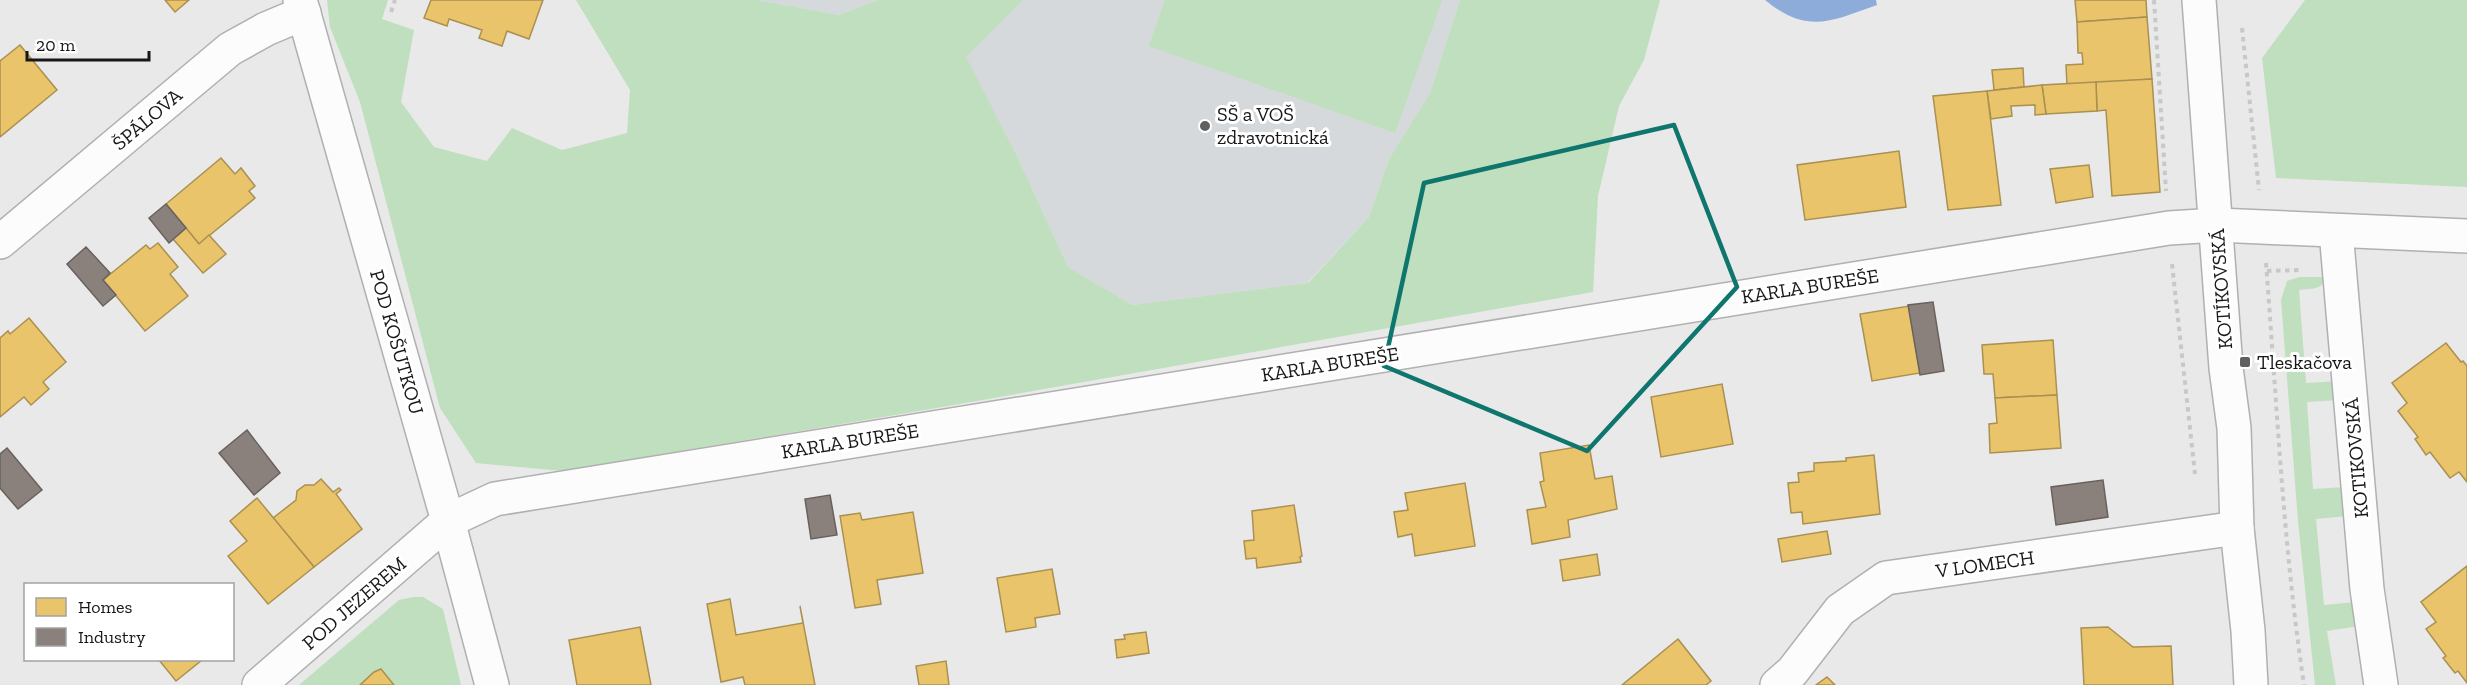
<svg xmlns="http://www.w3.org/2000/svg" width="2467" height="685" font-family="'Zilla Slab',serif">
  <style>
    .built { fill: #d5d9db }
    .green { fill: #bfdfbe }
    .water { fill: #8dacda }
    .homes { fill: #e9c46a; stroke: #aa9051; stroke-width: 1.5 }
    .industry { fill: #8a817c; stroke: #68615e; stroke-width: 1.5 }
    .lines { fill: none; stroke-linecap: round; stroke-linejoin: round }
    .street-casing { stroke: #b0b0b0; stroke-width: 36 }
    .path { stroke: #c8c8c9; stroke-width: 4; stroke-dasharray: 4.5 4.5; stroke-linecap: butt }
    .street { stroke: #fcfcfc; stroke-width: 33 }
    .marked { fill: none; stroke: #0f766e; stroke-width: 4.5; stroke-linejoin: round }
    .poi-dot { fill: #606060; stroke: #fff; stroke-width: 2 }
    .labels { text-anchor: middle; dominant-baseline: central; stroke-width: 6; stroke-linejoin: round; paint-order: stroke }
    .poi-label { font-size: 20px; fill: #171717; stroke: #fff; text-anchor: start }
    .street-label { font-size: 20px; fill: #171717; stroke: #fff }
  </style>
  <rect width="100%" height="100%" fill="#e9e9e9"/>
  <!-- built -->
  <g class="built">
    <polygon points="757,0 878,0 839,15"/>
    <polygon points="1023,0 1460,0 1430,93 1389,159 1369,217 1307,283 1132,305 1068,267 1018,158 965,57"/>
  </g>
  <!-- green -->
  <g class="green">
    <polygon points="327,0 388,0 382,19 414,30 401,102 434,147 487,161 512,128 562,150 627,133 630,90 576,0 757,0 839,15 878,0 1023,0 966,57 1018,158 1068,267 1132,305 1308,283 1369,217 1389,159 1430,93 1460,0 1660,0 1644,60 1619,106 1598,196 1593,292 954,405 563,471 476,463 440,408 360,102 330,27"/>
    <polygon points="1165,0 1442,0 1395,133 1149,46"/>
    <polygon points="2305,0 2467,0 2467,187 2276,178 2262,58"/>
    <path d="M2299,277H2326C2322,291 2311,288 2299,290L2306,383L2338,381L2339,400L2307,402L2313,489L2345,487L2347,516L2316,519L2324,605L2356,602L2359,626L2327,631L2336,685H2315L2298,521L2281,300L2287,281Z"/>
    <polygon points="413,597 423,597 443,609 461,685 299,685 399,600"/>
  </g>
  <!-- water -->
  <path class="water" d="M1765,0H1876L1877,5C1831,21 1808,35 1765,0Z"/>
  <!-- homes -->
  <g class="homes">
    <polygon points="165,0 189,0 175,12"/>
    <polygon points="431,0 543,0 529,39 507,31 502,46 479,38 482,30 449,19 447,26 424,18"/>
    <polygon points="2075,0 2146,0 2147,17 2077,22"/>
    <polygon points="2147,17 2152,79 2067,85 2066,65 2083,64 2082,53 2078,53 2077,22"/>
    <polygon points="20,45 57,90 0,137 0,61"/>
    <polygon points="2023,68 2024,87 1994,90 1992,70"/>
    <polygon points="2152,79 2160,192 2112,196 2106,110 2097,111 2096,82"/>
    <polygon points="2096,82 2097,111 2046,114 2042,85"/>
    <polygon points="2042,85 2046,114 2035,115 2035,105 2011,106 2012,116 1991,119 1987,91"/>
    <polygon points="1987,91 2001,205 1948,210 1933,96"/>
    <polygon points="1899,151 1906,207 1805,220 1797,165"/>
    <polygon points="221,158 235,174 241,168 255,186 249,191 255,198 199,244 166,204"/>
    <polygon points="2089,165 2093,197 2056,203 2050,169"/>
    <polygon points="186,228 199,244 209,235 226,254 203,273 173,239"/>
    <polygon points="158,243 178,267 170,274 188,296 145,331 103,280 146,245 150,249"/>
    <polygon points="1909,306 1920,373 1872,381 1860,314"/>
    <polygon points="29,318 66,362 43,382 49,389 31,405 24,397 0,417 0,338 8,331 10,334"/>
    <polygon points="2053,340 2057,395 1995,398 1993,374 1984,374 1982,345"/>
    <polygon points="2446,343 2461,362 2463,361 2467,366 2467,482 2459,472 2450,478 2430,452 2426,455 2415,439 2418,437 2398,411 2407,403 2392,383"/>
    <polygon points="1722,384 1733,444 1661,457 1651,397"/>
    <polygon points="2057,395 2061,448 1990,453 1989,424 1997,423 1995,398"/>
    <polygon points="1589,445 1595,479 1612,476 1617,509 1568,520 1570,537 1532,544 1527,510 1546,507 1540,482 1544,481 1540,453"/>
    <polygon points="1874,455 1880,514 1803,524 1802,512 1791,513 1788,483 1799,482 1798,473 1814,471 1814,463 1846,461 1846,458"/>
    <polygon points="321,479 333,492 339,488 341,490 336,494 362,529 314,567 273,518 296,500 297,491 305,485 314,485"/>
    <polygon points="1465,483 1475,546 1415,556 1412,534 1398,537 1394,512 1408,510 1405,493"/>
    <polygon points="257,498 314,567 268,604 228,556 247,541 230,521"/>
    <polygon points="1294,505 1302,556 1300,557 1301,562 1257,568 1256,558 1246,559 1244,541 1254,540 1252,511"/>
    <polygon points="913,512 923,573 877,580 881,604 855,608 840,516 860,513 862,520"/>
    <polygon points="1827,531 1831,554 1782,562 1778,539"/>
    <polygon points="1597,554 1600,575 1563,581 1560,560"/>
    <polygon points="2467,566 2467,683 2458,671 2455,673 2443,658 2446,656 2426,629 2436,622 2421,602"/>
    <polygon points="1052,569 1060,614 1035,618 1036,627 1006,632 997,578"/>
    <polygon points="730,599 736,635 803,623 800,606 815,685 745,685 743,677 721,682 707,604"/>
    <polygon points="640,627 651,685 577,685 569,640"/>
    <polygon points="2108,627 2133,647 2171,646 2173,685 2084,685 2081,628"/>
    <polygon points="1146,632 1149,653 1117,658 1115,640 1125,639 1124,635"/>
    <polygon points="1678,639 1711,681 1706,685 1622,685"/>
    <polygon points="159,660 202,660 176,681"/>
    <polygon points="946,661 949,685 919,685 916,666"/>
    <polygon points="381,669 394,685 360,685 374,672"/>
    <polygon points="1827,677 1835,685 1816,685"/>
  </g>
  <!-- industry -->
  <g class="industry">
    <polygon points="166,204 186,228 169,243 149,218"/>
    <polygon points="86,247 110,273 103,280 116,295 103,306 67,264"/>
    <polygon points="1933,302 1944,371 1920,375 1908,305"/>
    <polygon points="247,430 280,473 254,495 219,453"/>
    <polygon points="7,448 42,490 18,509 0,488 0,454"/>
    <polygon points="2103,480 2108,517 2056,525 2051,487"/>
    <polygon points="830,495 837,535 811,539 805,499"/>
  </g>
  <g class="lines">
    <!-- street casing -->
    <g class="street-casing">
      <g id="street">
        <polyline points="300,0 448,521 492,685"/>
        <polyline points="2199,0 2226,368 2234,428 2237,528 2248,631 2251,685"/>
        <polyline points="2336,231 2367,589 2381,685"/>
        <polyline points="0,242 230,49 266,29 304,13"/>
        <polyline points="259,685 448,521 495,499 2169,228 2217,225 2467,236"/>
        <polyline points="1777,685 1792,672 1840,610 1886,578 2237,528"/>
      </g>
    </g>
    <!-- path -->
    <g class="path">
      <polyline points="2154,0 2166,191"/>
      <polyline points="391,12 395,0"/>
      <polyline points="2242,28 2259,190"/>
      <path d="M2266,263C2277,404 2283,545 2304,685"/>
      <polyline points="2172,264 2195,474"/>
      <polyline points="2267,271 2302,270"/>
    </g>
    <!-- street -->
    <use href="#street" class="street"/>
  </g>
  <!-- marked area -->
  <path class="marked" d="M1674,125L1737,287L1587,451L1384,366L1424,183Z"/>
  <!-- markers -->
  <g class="poi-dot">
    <circle cx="1205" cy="126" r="6"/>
    <rect x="2239" y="356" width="12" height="12" rx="3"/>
  </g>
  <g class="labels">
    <!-- poi labels -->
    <g class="poi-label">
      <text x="1217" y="114">SŠ a VOŠ<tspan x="1217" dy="23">zdravotnická</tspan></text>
      <text x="2257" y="362">Tleskačova</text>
    </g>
    <!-- street labels -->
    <g class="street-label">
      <text transform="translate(147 119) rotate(-40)">ŠPÁLOVA</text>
      <text transform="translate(1810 286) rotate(-9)">KARLA BUREŠE</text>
      <text transform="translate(2221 289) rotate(-94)">KOTÍKOVSKÁ</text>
      <text transform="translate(397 342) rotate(74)">POD KOŠUTKOU</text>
      <text transform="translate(1330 364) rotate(-9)">KARLA BUREŠE</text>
      <text transform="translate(850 441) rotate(-9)">KARLA BUREŠE</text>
      <text transform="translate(2356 458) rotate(-95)">KOTIKOVSKÁ</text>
      <text transform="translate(1985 564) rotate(-8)">V LOMECH</text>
      <text transform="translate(354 603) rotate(-41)">POD JEZEREM</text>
    </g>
  </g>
  <!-- legend -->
  <rect x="24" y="583" width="210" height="78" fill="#ffffff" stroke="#a2a2a2" stroke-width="1.5"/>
  <rect x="36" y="598" width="30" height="18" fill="#e9c46a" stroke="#a2a2a2" stroke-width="1.5"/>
  <text x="78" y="613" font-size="18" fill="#171717">Homes</text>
  <rect x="36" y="628" width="30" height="18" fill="#8a817c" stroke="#a2a2a2" stroke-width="1.5"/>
  <text x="78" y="643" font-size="18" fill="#171717">Industry</text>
  <!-- scale -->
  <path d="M27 51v9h122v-9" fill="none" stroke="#171717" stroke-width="3"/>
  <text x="36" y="51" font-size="18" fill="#171717" stroke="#ffffff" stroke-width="4.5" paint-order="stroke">20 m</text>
</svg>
